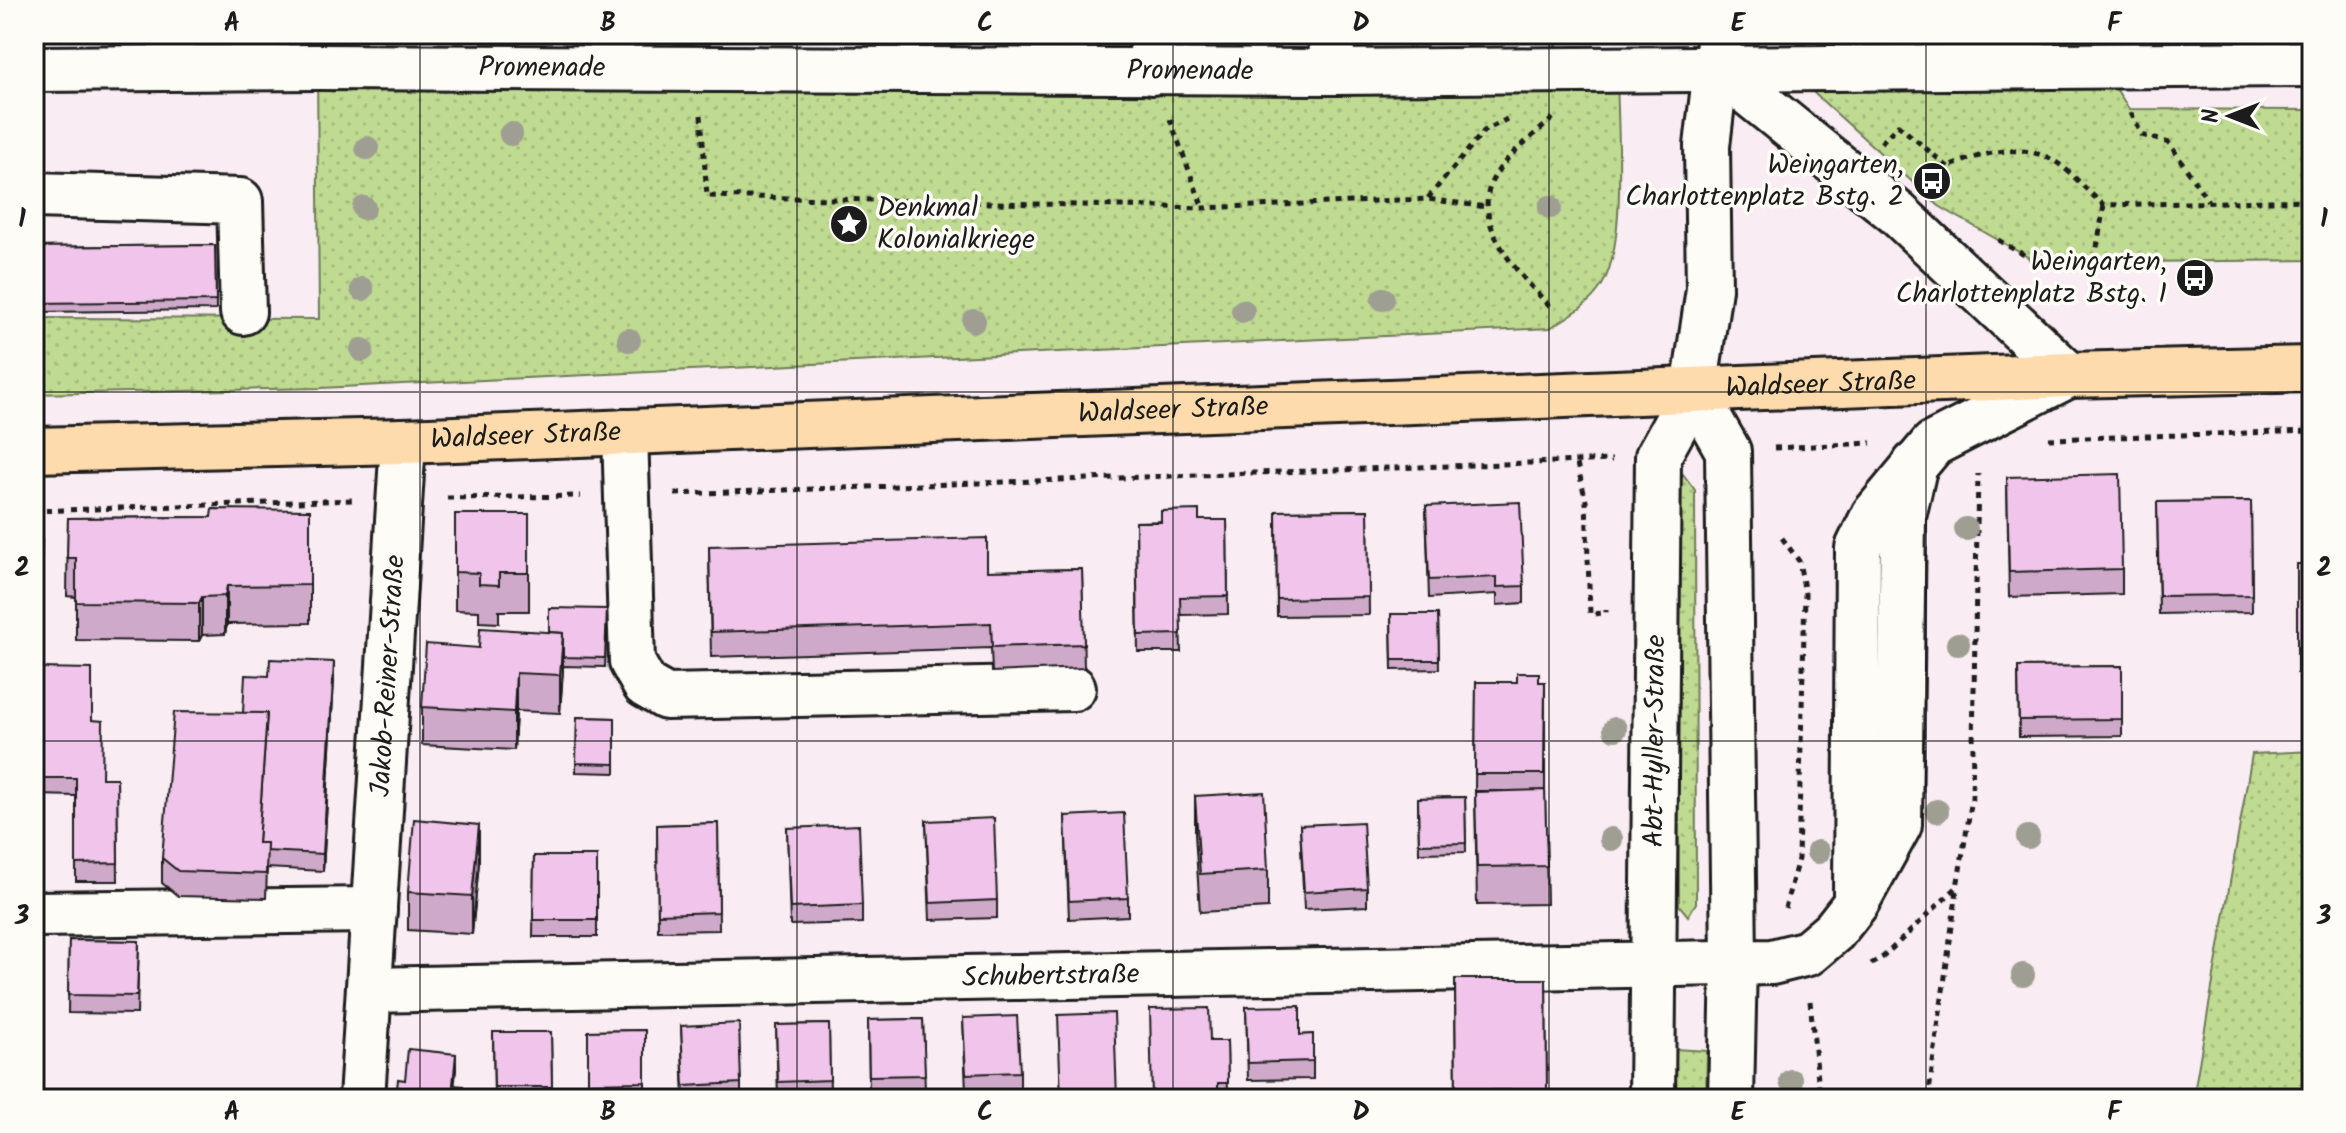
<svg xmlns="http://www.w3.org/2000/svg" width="2346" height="1133" font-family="Kalam,sans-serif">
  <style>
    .green { fill: url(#green-dots); stroke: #6e7b56; stroke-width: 2 }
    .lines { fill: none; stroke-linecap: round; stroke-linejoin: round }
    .minor-casing { stroke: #1c1c1c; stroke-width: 50 }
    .major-casing { stroke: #1c1c1c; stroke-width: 50 }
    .path { stroke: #1c1c1c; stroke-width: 5; stroke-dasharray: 6 6; stroke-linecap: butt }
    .minor { stroke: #fdfcf7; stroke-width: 44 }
    .major { stroke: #fedbac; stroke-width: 44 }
    .tree { fill: #9f9e93 }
    .wall { fill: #cfa9ca; stroke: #1c1c1c; stroke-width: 2 }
    .shaded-wall { fill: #a98aa4; stroke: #1c1c1c; stroke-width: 2 }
    .building { fill: #f1c5eb; stroke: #1c1c1c; stroke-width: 2 }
    .grid { fill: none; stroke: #1c1c1c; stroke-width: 2; stroke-opacity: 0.55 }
    .labels { text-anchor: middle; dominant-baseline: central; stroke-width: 7; stroke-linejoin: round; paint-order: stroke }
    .street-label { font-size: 28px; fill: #1c1c1c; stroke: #fdfcf7 }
    .poi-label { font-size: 28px; fill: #1c1c1c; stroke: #fdfcf7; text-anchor: end }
    .neatline { fill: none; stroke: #1c1c1c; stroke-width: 3 }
    .grid-label { font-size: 26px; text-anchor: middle; font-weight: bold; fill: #1c1c1c }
  </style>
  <defs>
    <pattern id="green-dots" width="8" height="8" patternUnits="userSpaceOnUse" patternTransform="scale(2)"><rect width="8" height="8" fill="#bfda91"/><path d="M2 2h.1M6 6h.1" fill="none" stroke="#a4ba7c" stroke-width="1.8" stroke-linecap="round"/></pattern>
  </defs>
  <rect width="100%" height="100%" fill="#f9ecf3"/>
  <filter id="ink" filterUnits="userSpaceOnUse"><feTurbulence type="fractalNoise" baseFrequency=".0125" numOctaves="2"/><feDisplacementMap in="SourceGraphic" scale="16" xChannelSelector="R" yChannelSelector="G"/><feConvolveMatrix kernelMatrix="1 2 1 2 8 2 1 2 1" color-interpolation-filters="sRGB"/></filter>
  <g filter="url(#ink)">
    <!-- green -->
    <g class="green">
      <polygon points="2101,65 2129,109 2312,110 2312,260 2038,263 1939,206 1785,67"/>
      <path d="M317,67L1617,69C1617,121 1628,243 1602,285C1590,305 1569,316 1550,328L321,388L34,394V318L319,319Z"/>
      <polygon points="1683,474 1695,490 1696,903 1688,916 1679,905 1676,489"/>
      <polygon points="2312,751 2312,1099 2193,1099 2252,754"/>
      <polygon points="1674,1049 1707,1051 1706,1099 1674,1099"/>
    </g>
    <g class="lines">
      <!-- minor casing -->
      <g class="minor-casing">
        <g id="minor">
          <polyline points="1331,34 1333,72"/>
          <polyline points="1716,67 1897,213 2069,375 1933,444 1874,515 1858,548 1856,900"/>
          <path id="s1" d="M34,69L317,67L1333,72L2312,64"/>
          <polyline points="1152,72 1152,34"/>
          <polyline points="34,195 240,201 243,312"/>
          <polyline points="1694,391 1728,451 1734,962 1731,1099"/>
          <polyline points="625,432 632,662 645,685 666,697 1073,688"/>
          <polyline points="34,914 374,910"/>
          <path id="s2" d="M369,990L1772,962L1808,953L1834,931L1856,903L1899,825L1903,517L1915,464"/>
          <path id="s3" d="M362,1099L403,441"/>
          <path id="s4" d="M1652,1099L1658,456L1694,391L1709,289L1707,146L1720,34"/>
        </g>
      </g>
      <!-- major casing -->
      <g class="major-casing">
        <g id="major">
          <path id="s5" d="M34,450L403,441L2069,375L2312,369"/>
        </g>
      </g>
      <!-- path -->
      <g class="path">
        <polyline points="2131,113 2142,135 2169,143 2208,201"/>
        <polyline points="701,115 707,196 1203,208 1427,199 1487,207"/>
        <path d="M1553,118C1534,136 1503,157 1492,181C1471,227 1524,280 1553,309"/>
        <polyline points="1170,119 1203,208"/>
        <polyline points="1881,143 1898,125 1948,167"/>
        <path d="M1941,170C1974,156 2016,141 2051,159C2071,170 2086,191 2104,205L2312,200"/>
        <polyline points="1428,198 1484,131 1507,119"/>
        <polyline points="1998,240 2038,263 2094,265 2104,205"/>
        <polyline points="2049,439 2312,431"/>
        <polyline points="1774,448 1871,443"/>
        <polyline points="1577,464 1586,501 1590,614 1606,613 1606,610"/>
        <polyline points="675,494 1612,460"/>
        <polyline points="447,498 581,496"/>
        <polyline points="34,511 353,500"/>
        <polyline points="1782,538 1799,561 1805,594 1798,859 1785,908"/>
        <polyline points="1871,964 1883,957 1957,887 1972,799 1978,474"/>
        <polyline points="1810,1001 1820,1099"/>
        <polyline points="1928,1099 1957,890"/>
      </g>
      <!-- minor -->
      <use href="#minor" class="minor"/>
      <!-- major -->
      <use href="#major" class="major"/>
    </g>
    <!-- trees -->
    <g class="tree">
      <circle cx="511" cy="134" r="12"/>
      <circle cx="367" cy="148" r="12"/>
      <circle cx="1550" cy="207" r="12"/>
      <circle cx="364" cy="208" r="12"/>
      <circle cx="362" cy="289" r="12"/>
      <circle cx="1383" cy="299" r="12"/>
      <circle cx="1243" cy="311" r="12"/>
      <circle cx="974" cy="321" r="12"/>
      <circle cx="629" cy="340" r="12"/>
      <circle cx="362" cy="350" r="12"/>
      <circle cx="1966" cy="529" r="12"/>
      <circle cx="1958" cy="644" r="12"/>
      <circle cx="1615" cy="729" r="12"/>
      <circle cx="1937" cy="811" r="12"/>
      <circle cx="2028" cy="837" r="12"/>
      <circle cx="1611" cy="839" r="12"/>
      <circle cx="1818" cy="852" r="12"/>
      <circle cx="2023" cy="975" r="12"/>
      <circle cx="1791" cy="1081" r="12"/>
    </g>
    <!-- wall -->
    <g class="wall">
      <polygon points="215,245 216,310 34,312 34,247"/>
      <polygon points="2007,477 2122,569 2122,594 2009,597"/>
      <polygon points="2251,501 2252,612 2159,614 2157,502"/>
      <polygon points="1426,506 1524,586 1524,603 1497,605 1497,594 1429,598"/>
      <polygon points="310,510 310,623 227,624 225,634 202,635 199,641 76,640 76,597 67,596 68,518 211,517"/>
      <polygon points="1368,510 1369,615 1277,616 1276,511"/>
      <polygon points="455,514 529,514 529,611 499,611 499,623 479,622 479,611 455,610"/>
      <polygon points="1199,520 1227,520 1228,614 1180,615 1181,652 1138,652 1136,522"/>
      <polygon points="34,523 42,540 40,584 34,583"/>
      <polygon points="709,546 987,571 1082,569 1084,668 992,672 991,648 711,657"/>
      <rect x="2297" y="564" width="15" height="109"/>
      <polygon points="607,609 605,667 563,666 560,713 516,711 514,750 422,745 422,707 479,648 549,632"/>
      <polygon points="1391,614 1438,614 1439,669 1392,670"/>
      <polygon points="2122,666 2122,736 2019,737 2018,667"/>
      <polygon points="39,668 92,720 102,778 117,778 118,881 76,881 76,796 37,795"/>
      <polygon points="334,680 323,871 267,868 266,898 178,896 162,883 162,858 243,713"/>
      <polygon points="1476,682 1545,682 1545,790 1547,904 1477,905 1475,792 1504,791 1475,791"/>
      <polygon points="577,717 615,718 615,773 576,772"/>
      <polygon points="1195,796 1268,870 1268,908 1200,912 1195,834"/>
      <polygon points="1465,797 1466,852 1419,853 1418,798"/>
      <polygon points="1065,816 1128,898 1128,916 1069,919"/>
      <polygon points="926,821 997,900 997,918 930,920"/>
      <polygon points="718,823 719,930 658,931 657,825"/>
      <polygon points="1300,825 1367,888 1367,906 1304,909"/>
      <polygon points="787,828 862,905 862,923 790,925"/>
      <polygon points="534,856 597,856 597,937 533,937"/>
      <polygon points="479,863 472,934 408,930 408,892"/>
      <polygon points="69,940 139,941 137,1014 68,1013"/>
      <polygon points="1455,979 1546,979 1547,1099 1456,1099"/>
      <polygon points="1246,1007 1300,1035 1313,1034 1313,1079 1248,1080"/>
      <polygon points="963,1018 1020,1072 1020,1090 966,1091"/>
      <polygon points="923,1019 925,1092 869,1094 868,1020"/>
      <polygon points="829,1024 830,1098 778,1099 776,1025"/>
      <polygon points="681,1026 741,1083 741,1099 684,1099"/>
      <polygon points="645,1030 645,1099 588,1099 588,1031"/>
      <polygon points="493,1032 551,1032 552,1099 494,1099"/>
      <polygon points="1227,1041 1228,1099 1151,1099"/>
    </g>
    <!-- shaded-wall -->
    <g class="shaded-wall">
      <polygon points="227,586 227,624 225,634 225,596"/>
      <polygon points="202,597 202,635 199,641 199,603"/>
      <polygon points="563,633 563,671 560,713 560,675"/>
      <polygon points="334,662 334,680 323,871 323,854"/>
      <polygon points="516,673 516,711 514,750 514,712"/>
      <polygon points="479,825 479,863 472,934 472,896"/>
      <polygon points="456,1054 456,1071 453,1099 453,1085"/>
    </g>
    <!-- building -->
    <g class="building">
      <polygon points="215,245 216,301 34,303 34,247"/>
      <polygon points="2120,474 2122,569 2009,572 2007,477"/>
      <polygon points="2251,501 2252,595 2159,596 2157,502"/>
      <polygon points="1520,502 1524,586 1497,587 1497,577 1429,580 1426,506"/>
      <polygon points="212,509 310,510 310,585 227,586 225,596 202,597 199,603 76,602 76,558 67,558 68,518 211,517"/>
      <polygon points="1199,510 1199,520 1227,520 1228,596 1180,597 1181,634 1138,635 1136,522 1161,522 1161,511"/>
      <polygon points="1368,510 1369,597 1277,599 1276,511"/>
      <polygon points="455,514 529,514 529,573 499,573 499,585 479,584 479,573 455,572"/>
      <polygon points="34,523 42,523 40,566 34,566"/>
      <polygon points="987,538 987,571 1082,569 1084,644 992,647 991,623 711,632 709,546"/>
      <rect x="2297" y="564" width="15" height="84"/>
      <polygon points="549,608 607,609 605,658 563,657 563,633 549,632"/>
      <polygon points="1391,614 1438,614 1439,660 1392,660"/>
      <polygon points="480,628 563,633 560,675 516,673 514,712 422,707 426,644 479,648"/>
      <polygon points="270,659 334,662 323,854 266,851 267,843 258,843 267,713 243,713 245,675 269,676"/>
      <polygon points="2122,666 2122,719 2019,720 2018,667"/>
      <polygon points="39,668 92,669 92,720 103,721 102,778 117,778 118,863 76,864 76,778 37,778"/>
      <polygon points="1517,673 1539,673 1539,682 1545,682 1544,774 1475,774 1476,682 1517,682"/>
      <polygon points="174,712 267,713 258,843 267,843 266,874 178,871 162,858"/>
      <polygon points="577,717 615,718 615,764 576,763"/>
      <polygon points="1545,790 1547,866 1477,867 1475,792"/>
      <polygon points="1264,792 1268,870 1200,874 1195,796"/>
      <polygon points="1465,797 1466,843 1419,844 1418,798"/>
      <polygon points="1124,813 1128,898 1069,901 1065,816"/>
      <polygon points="994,818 997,900 930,903 926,821"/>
      <polygon points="414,819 479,825 472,896 408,892"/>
      <polygon points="1363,822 1367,888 1304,892 1300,825"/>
      <polygon points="718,823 719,912 658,914 657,825"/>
      <polygon points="859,825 862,905 790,908 787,828"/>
      <polygon points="534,856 597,856 597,920 533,920"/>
      <polygon points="69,940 139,941 137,996 68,995"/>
      <polygon points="1455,979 1546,979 1547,1090 1456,1091"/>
      <polygon points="1300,1006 1300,1035 1313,1034 1313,1061 1248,1063 1246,1007"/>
      <polygon points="1209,1008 1210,1041 1227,1041 1228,1083 1218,1083 1218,1099 1152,1099 1150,1009"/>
      <polygon points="1114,1013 1117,1099 1061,1099 1058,1015"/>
      <polygon points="1017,1016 1020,1072 966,1074 963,1018"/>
      <polygon points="923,1019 925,1075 869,1076 868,1020"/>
      <polygon points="739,1023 741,1083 684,1086 681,1026"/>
      <polygon points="829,1024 830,1080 778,1082 776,1025"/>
      <polygon points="645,1030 645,1082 588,1083 588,1031"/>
      <polygon points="493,1032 551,1032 552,1087 494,1087"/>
      <polygon points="408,1049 456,1054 453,1085 463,1086 461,1099 396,1099 398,1079 405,1080"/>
    </g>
  </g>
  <!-- grid -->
  <path class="grid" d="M420,34V1099M797,34V1099M1173,34V1099M1549,34V1099M1926,34V1099M34,392H2312M34,741H2312"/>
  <!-- icons -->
  <defs>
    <g id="bus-disc" transform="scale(2)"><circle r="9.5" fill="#1c1c1c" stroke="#fdfcf7"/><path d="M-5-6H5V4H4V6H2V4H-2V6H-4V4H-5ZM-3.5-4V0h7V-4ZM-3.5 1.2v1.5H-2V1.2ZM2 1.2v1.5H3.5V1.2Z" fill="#fff"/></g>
    <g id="sight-disc" transform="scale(2)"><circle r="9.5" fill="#1c1c1c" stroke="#fdfcf7"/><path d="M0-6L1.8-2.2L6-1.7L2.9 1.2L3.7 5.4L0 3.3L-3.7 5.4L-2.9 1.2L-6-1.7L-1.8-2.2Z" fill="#fff"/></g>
  </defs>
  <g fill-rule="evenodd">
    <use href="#bus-disc" x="1932" y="181"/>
    <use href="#sight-disc" x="849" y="224"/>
    <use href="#bus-disc" x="2195" y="278"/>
  </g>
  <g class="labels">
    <!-- street labels -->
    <g class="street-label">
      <text stroke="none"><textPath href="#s1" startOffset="508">Promenade</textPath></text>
      <text stroke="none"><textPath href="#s1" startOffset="1156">Promenade</textPath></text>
      <text stroke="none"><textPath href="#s5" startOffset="1788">Waldseer Straße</textPath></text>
      <text stroke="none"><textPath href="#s5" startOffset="1140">Waldseer Straße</textPath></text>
      <text stroke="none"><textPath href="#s5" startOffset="492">Waldseer Straße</textPath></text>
      <text stroke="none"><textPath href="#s3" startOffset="424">Jakob-Reiner-Straße</textPath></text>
      <text stroke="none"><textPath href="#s4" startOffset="358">Abt-Hyller-Straße</textPath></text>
      <text stroke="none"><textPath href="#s2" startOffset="682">Schubertstraße</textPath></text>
    </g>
    <!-- poi labels -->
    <g class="poi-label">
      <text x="1904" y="165">Weingarten,<tspan x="1904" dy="32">Charlottenplatz Bstg. 2</tspan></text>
      <text x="877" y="208" text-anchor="start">Denkmal<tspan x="877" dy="32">Kolonialkriege</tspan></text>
      <text x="2167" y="262">Weingarten,<tspan x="2167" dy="32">Charlottenplatz Bstg. 1</tspan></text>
    </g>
  </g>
  <!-- margin -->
  <rect width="2346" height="1133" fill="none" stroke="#fdfcf7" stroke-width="88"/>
  <!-- north arrow -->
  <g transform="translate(2230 116) rotate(270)" stroke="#fdfcf7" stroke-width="6" paint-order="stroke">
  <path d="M0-6L14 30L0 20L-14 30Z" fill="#1c1c1c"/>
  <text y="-12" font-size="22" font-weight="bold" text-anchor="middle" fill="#1c1c1c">N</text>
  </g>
  <rect x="44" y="44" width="2258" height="1045" class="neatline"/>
  <g class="grid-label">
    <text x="232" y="31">A</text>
    <text x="608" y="31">B</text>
    <text x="985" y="31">C</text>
    <text x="1361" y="31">D</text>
    <text x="1738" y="31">E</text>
    <text x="2114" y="31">F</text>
    <text x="22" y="227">1</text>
    <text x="2324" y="227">1</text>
    <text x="22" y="576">2</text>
    <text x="2324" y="576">2</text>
    <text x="22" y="924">3</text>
    <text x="2324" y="924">3</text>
    <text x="232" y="1120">A</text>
    <text x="608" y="1120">B</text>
    <text x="985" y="1120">C</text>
    <text x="1361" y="1120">D</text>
    <text x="1738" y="1120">E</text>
    <text x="2114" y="1120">F</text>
  </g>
</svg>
